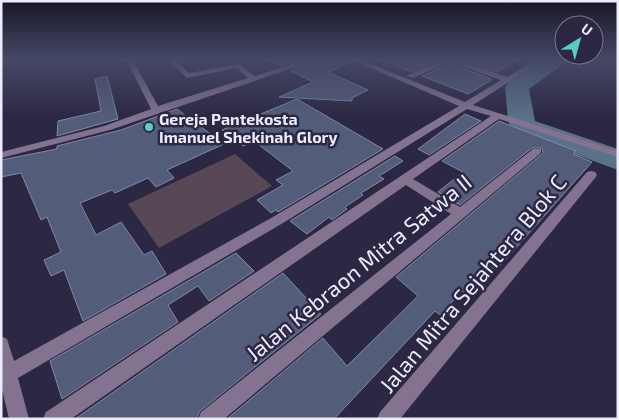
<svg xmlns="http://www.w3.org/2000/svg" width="619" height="420" font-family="'Exo 2',sans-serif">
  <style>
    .green { fill: #584755 }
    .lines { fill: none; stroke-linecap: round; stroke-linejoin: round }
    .river { fill: #59728a; fill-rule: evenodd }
    .building { fill: #535d7a; stroke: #7e89a9 }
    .minor { fill: #837290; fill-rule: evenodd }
    .poi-dot { fill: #58cec0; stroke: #2c2843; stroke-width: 2 }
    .labels { text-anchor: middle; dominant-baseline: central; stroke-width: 5; stroke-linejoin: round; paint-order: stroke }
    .far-poi-label { font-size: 16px; font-weight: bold; fill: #edebfe; stroke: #2c2843; text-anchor: start }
    .near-street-label { font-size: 22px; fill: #edebfe; stroke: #2c2843 }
  </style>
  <rect width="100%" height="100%" fill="#2c2843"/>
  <!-- green -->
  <polygon class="green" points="235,154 272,186 159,248 128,204"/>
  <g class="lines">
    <!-- river -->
    <path class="river" d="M546,59H570L529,89L535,121L618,149V170L512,131C506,122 507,99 505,87L509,82Z"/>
  </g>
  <!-- building -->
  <g class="building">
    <polygon points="267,59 302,59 281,66"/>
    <polygon points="321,59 348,59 353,62 328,72 368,90 352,98 352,101 279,97 313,82 291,71"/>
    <polygon points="380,59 440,59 411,72"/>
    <polygon points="460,59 520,59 497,72"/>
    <polygon points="450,64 487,77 492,80 468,94 422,76"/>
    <polygon points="107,76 118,119 57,136 58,121 101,111 95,79"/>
    <polygon points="297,99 383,149 278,212 276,210 271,213 257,200 283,185 276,180 293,171 254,141 243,146 222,130"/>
    <polygon points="177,109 224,144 167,170 174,178 156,187 148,178 115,193 112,190 80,203 96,235 121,222 144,255 152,251 166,274 83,321 64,270 51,276 44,260 61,252 47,217 41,220 21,173 1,177 1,160 57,149 57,146 121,130"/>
    <polygon points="465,114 481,121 429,155 418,149"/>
    <polygon points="499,121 576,151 573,154 592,162 499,267 496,266 469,297 462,291 440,315 435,311 334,419 227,419 323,338 347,366 418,296 396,277 543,153 542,148 532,148 460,205 438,192 463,172 442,161"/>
    <polygon points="395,156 403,161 379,176 384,179 361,193 363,195 345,207 347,209 332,220 329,217 307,234 290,221"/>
    <polygon points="236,253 254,271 209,301 198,286 168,305 178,322 62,399 50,361"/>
    <polygon points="283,273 321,314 200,411 196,419 75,419"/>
  </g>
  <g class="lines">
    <!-- minor -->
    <g class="minor">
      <polygon points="126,59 132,59 158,106 248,78 237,68 187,78 167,59 174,59 189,73 238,64 255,76 308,59 319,59 110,130 1,158 1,152 104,126 151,109"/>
      <polygon points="350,59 359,59 465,102 501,80 450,62 413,78 406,76 444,59 455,59 507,77 537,59 545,59 473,105 618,151 618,157 499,119 413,179 460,207 533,149 541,149 541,153 224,419 198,419 201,412 451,214 406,185 71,419 43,419 46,412 491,116 467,109 283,223 18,378 29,419 9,419 1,385 1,336 7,339 14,361 273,217 459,106"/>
      <polygon points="591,171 595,172 597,175 595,178 400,419 377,419 380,412 587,172"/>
    </g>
  </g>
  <!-- sky -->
  <linearGradient id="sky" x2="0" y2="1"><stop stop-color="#181625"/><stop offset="0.5" stop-color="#454866"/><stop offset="1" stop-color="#454866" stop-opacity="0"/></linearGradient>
  <rect width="619" height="118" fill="url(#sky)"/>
  <!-- markers -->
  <circle class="poi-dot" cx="149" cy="127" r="5"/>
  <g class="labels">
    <!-- far-poi labels -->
    <g class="far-poi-label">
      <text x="159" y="118">Gereja Pantekosta<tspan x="159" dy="18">Imanuel Shekinah Glory</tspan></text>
    </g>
    <!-- near-street labels -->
    <g class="near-street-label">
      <text transform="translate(358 267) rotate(-39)">Jalan Kebraon Mitra Satwa II</text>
      <text transform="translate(472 283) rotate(-50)">Jalan Mitra Sejahtera Blok C</text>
    </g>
  </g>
  <!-- border -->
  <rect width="619" height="420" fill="none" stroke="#edebfe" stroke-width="5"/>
  <!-- north arrow -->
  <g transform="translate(579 40) rotate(37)"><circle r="24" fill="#2c2843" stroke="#79768e"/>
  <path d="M0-4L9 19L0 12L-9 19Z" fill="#58cec0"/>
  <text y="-8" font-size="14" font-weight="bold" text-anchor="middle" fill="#edebfe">U</text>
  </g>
</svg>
